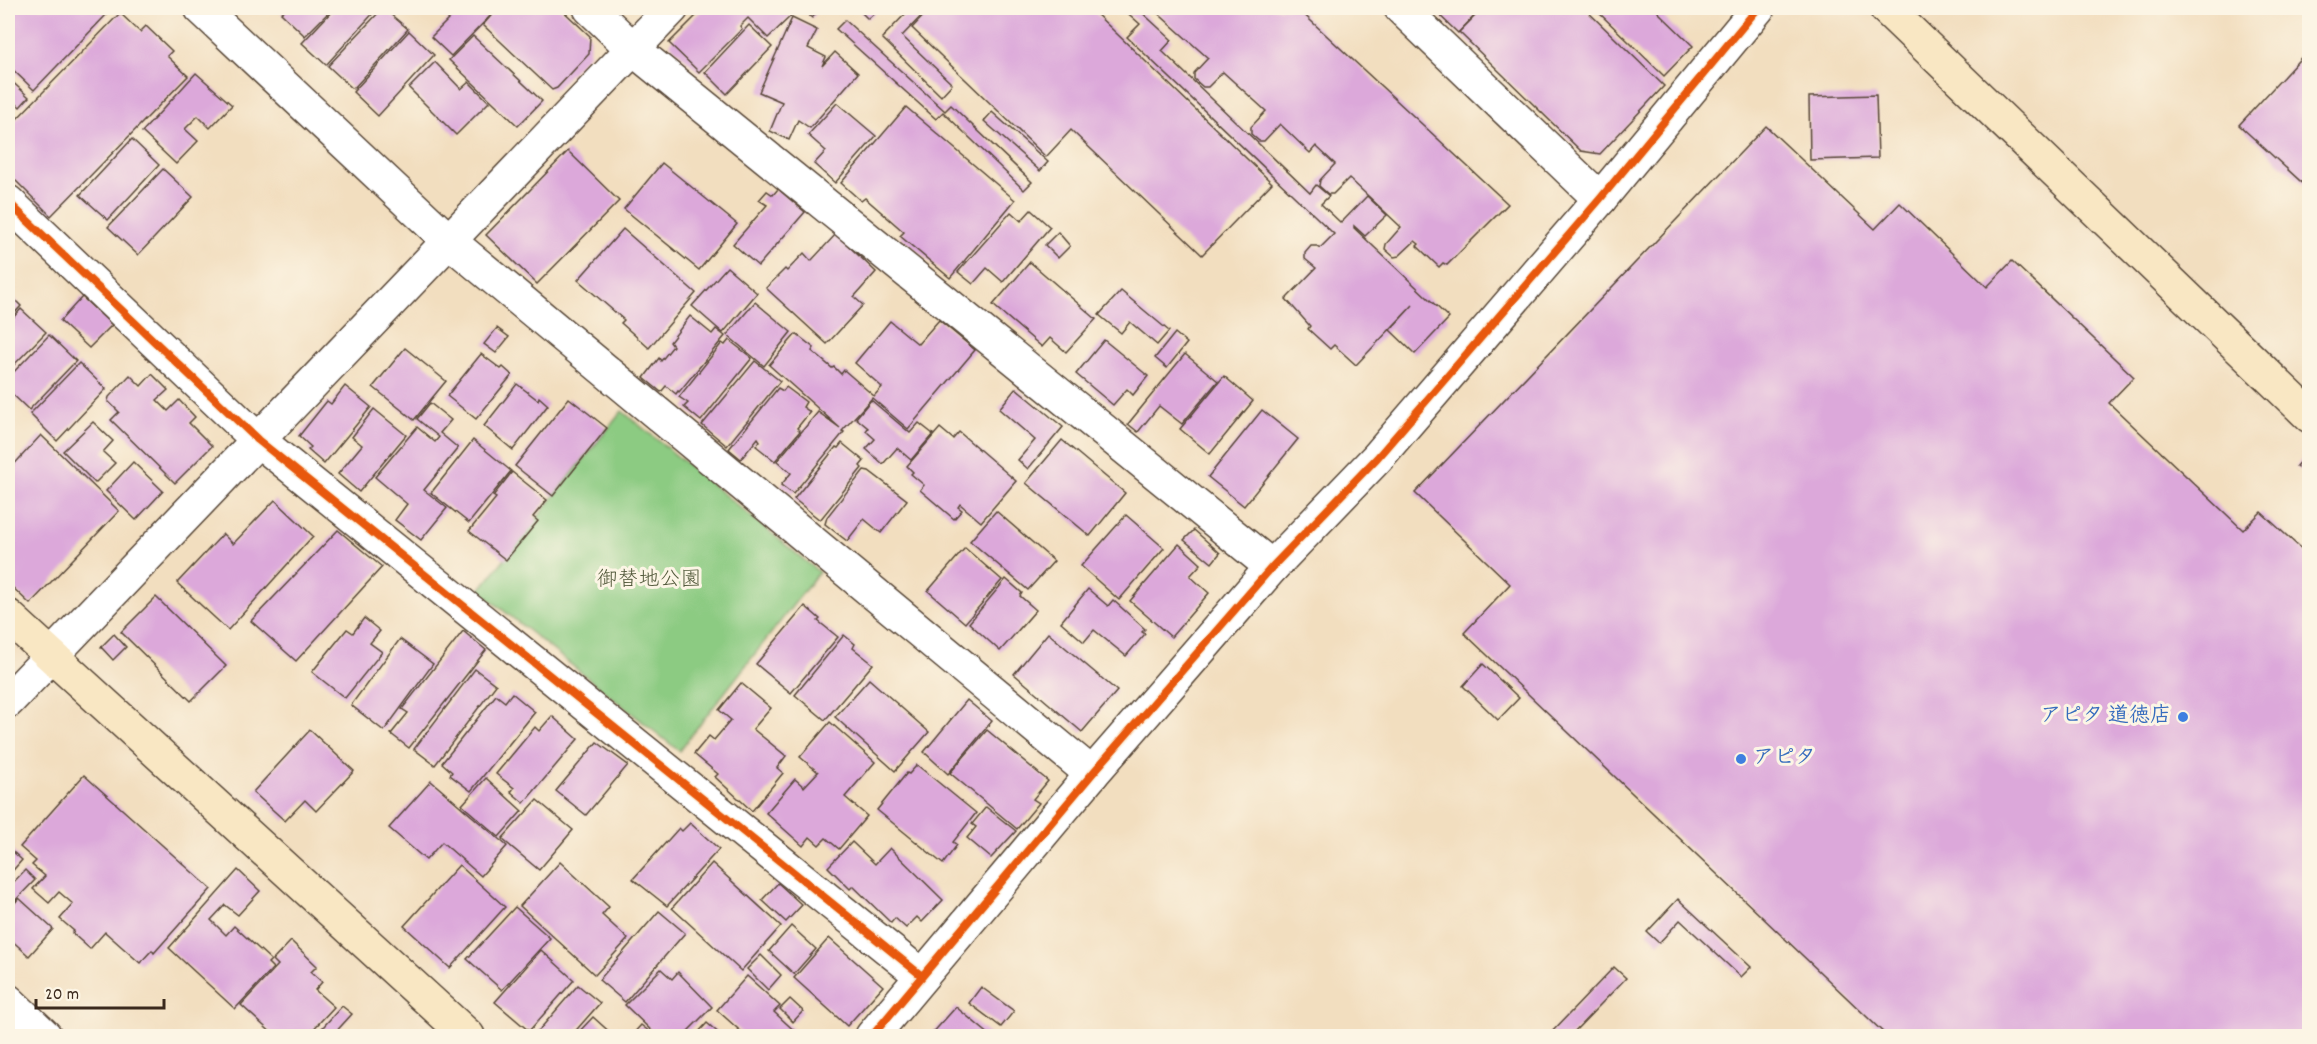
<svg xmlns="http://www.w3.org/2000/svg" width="2317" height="1044" font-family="Dekko,'Klee One',sans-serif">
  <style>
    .green { fill: #8ccb82; stroke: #647a50; stroke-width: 1.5 }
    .building { fill: #dca8da }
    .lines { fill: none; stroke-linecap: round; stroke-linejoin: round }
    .street-casing { stroke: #564536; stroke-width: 36 }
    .secondary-casing { stroke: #564536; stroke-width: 36 }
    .street { stroke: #fff; stroke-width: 33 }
    .secondary { stroke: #f9e7c3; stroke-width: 33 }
    .cycleway-casing { stroke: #fcf5e5; stroke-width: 11 }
    .cycleway { stroke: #e8590c; stroke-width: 8 }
    .shop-dot { fill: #3f7fe0; stroke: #fcf5e5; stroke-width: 2 }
    .labels { text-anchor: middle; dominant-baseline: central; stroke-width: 6; stroke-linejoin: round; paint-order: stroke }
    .park-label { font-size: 21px; fill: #535a3c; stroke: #fcf5e5 }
    .shop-label { font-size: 21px; font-weight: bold; fill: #366cbe; stroke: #fcf5e5; text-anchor: end }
  </style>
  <rect width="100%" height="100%" fill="#fcf5e5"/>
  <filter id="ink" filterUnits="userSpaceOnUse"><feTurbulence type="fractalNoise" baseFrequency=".0167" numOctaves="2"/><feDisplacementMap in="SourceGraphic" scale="12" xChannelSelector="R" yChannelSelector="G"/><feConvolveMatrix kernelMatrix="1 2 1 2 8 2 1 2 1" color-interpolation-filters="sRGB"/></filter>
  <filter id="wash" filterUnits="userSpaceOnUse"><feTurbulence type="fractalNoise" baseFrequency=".008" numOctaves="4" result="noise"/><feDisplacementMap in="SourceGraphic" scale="24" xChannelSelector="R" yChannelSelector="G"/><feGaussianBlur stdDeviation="1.35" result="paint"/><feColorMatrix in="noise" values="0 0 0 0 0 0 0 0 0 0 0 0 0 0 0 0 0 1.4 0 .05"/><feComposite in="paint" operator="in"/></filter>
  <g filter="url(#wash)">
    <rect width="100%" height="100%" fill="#f2debf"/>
    <!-- green -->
    <polygon class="green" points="622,411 819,572 679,751 479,591"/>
    <g id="blocks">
      <!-- building -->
      <g class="building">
        <polygon points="8,8 100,8 107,14 34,90 10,67 8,70"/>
        <polygon points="287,8 333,8 305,36 281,13"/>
        <polygon points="335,8 378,8 326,65 302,43"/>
        <polygon points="383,8 408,29 353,89 328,66"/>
        <polygon points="460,8 560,8 590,36 589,54 557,88 552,90 483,25 496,10 451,56 431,37"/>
        <polygon points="704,8 789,8 794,13 768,38 748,18 740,26 742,29 699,72 669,43"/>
        <polygon points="801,8 821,8 812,18"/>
        <polygon points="862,8 880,8 868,19 859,10"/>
        <polygon points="911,8 929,8 902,36 952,84 941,96 882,38"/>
        <polygon points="931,8 1090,8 1272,183 1202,255 1071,130 1046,157 912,28"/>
        <polygon points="1122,8 1137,8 1172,40 1162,51 1310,193 1316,185 1329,196 1321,204 1341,223 1367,196 1387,215 1365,236 1354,226 1354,228 1449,318 1415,354 1390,330 1413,305 1356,365 1334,345 1330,349 1308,329 1310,326 1286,299 1316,268 1305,259 1305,253 1311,246 1317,246 1320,248 1334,234 1127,37 1140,24"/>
        <polygon points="1152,8 1297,8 1508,204 1447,265 1443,263 1439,267 1417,246 1419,244 1415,241 1399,256 1394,257 1385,249 1386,244 1401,227 1349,178 1333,194 1328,194 1319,186 1320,180 1335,164 1316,146 1310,153 1280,124 1264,141 1259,141 1251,134 1251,127 1266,111 1223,72 1208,87 1203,87 1194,79 1194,73 1208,58"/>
        <polygon points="1432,8 1482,8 1458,33"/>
        <polygon points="1483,8 1584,8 1664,86 1600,154 1581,151 1459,32"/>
        <polygon points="1594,8 1662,8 1658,12 1693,46 1664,76"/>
        <polygon points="120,13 140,32 146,26 172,51 167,56 188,76 51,216 8,173 8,128"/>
        <polygon points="792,18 817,30 808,48 826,57 822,66 835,52 858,73 810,128 798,120 789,140 770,131 782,102 759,92"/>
        <polygon points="845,20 945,111 951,105 1032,182 1024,190 943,112 936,119 836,29"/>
        <polygon points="749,25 772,47 727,94 705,72"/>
        <polygon points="409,31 434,55 378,116 353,92"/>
        <polygon points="473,36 542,101 518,126 449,60"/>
        <polygon points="2310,48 2310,190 2239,125"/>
        <polygon points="435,62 461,89 469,82 489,102 456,135 409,88"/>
        <polygon points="196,73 232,105 210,128 198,116 185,129 198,141 176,164 142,132"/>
        <polygon points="8,78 29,97 20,107 8,96"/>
        <polygon points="1876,95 1878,158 1810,160 1809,97"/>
        <polygon points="837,103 876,136 835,183 814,164 826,151 808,135"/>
        <polygon points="906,107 1015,200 950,278 900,236 904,232 865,198 861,201 841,183"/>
        <polygon points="992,112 1048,162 1040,171 984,121"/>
        <polygon points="1766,126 1875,229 1900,203 1987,287 2012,261 2134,377 2109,403 2243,530 2261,512 2310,557 2310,1036 1887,1036 1464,633 1510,584 1415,493"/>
        <polygon points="132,139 159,165 108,220 80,195"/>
        <polygon points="568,151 619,201 537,284 486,235"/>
        <polygon points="662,163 737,224 699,270 624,209"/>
        <polygon points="163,169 193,197 138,255 108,227"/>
        <polygon points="778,189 805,212 758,266 733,244 767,205 759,200 767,191 773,195"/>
        <polygon points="1031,210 1050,227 1003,282 987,268 973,284 958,272 1011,212 1021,221"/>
        <polygon points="623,229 696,293 649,348 621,323 624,320 578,280"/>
        <polygon points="1058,232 1070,246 1058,258 1045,245"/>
        <polygon points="836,234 876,272 854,297 863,305 827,344 766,288 785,269 787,271 804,253 811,261"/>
        <polygon points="1030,262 1096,319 1066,352 1050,338 1042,347 993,305"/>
        <polygon points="727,267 757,293 723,333 692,306"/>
        <polygon points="1121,291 1169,331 1157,345 1130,322 1121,333 1099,315"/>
        <polygon points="8,293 21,306 8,320"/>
        <polygon points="82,297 112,325 89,348 60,321"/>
        <polygon points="755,302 791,332 764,366 727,335"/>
        <polygon points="21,309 46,332 8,371 8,323"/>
        <polygon points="690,316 712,334 716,329 725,336 679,392 678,391 676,394 666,386 661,392 644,378 659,358 661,361 673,346 670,342"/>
        <polygon points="939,320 975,350 908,429 872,398 842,431 844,432 793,494 781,485 791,473 777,461 818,412 840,428 769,365 796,334 814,348 812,351 832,368 834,367 841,374 844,370 874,396 882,387 855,363 890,321 918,344"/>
        <polygon points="497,328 509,337 496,353 484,344"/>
        <polygon points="1175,333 1187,343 1167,368 1155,358"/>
        <polygon points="49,335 76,361 29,410 8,390 8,378"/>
        <polygon points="729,340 752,358 701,421 684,407 688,403 679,397 722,343 725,345"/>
        <polygon points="1104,340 1148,376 1133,395 1127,389 1113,405 1076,374"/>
        <polygon points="405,348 446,381 414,420 373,387"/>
        <polygon points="481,354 501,369 503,367 512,375 476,419 447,396"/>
        <polygon points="1185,354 1218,381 1182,424 1159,406 1138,432 1128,424"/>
        <polygon points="755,361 780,381 727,446 702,425"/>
        <polygon points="79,363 106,389 57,441 30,414"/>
        <polygon points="152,374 168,390 157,400 168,411 179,400 195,417 189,423 212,446 175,483 111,420 119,412 108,401 109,397 130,375 141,386"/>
        <polygon points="1224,376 1253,401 1210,454 1180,429"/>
        <polygon points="517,384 538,400 539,397 548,405 513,450 484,426"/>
        <polygon points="345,386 371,407 324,464 308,450 311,447 299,436 327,401 331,404"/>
        <polygon points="786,387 806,402 803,407 810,412 797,428 800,431 775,461 756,446 760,441 758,438 741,459 729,449 778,388 783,391"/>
        <polygon points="1016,388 1063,427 1028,469 1018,460 1035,440 999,409"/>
        <polygon points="569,398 607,428 553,496 515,466"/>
        <polygon points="871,400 910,433 919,423 933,434 911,460 897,448 883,464 866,449 875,439 866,431 868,428 856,418"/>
        <polygon points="430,403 451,420 440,433 458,448 424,490 447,508 421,540 395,520 407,504 375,477 417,427 435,442 439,437 417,419"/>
        <polygon points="374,409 406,435 359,492 338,474 362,445 352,437"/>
        <polygon points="1262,410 1298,439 1244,506 1208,477"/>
        <polygon points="93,422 113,441 103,452 115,463 95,483 63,451"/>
        <polygon points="940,428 953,439 959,432 1016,481 981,522 960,504 958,507 962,510 954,519 920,490 924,485 911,474 913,472 907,466"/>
        <polygon points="41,435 119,511 30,604 8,583 8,471"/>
        <polygon points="473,440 511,471 469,523 431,493"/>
        <polygon points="1062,440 1125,493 1090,536 1026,483"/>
        <polygon points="842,443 864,461 860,466 862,468 820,520 794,499 836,447 838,448"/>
        <polygon points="2306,455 2310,458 2310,478 2296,466"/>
        <polygon points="133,462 163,491 136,520 106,491"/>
        <polygon points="864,470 869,471 907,500 881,533 864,519 847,541 825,524 827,517"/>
        <polygon points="512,472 547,500 533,517 538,521 506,560 469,531 496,498 493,496"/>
        <polygon points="275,500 313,536 228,630 177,583 223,534 233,544"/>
        <polygon points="996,511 1054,561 1028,590 970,541"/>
        <polygon points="1126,515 1164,548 1119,600 1081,566"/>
        <polygon points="338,530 382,567 296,661 251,621"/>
        <polygon points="1194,530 1220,553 1212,563 1184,540"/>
        <polygon points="1179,544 1201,564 1190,576 1209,593 1171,637 1130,601"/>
        <polygon points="965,548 1002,580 965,623 928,591"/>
        <polygon points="1006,579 1022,593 1020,596 1036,610 1000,651 969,623"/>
        <polygon points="1088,589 1108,606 1113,600 1145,629 1142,632 1145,634 1126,656 1094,630 1084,642 1061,622"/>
        <polygon points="156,597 226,666 191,701 121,632"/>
        <polygon points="805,606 820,619 818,621 838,637 791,693 756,664"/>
        <polygon points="364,618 380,631 370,643 382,652 345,698 312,672 347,629 353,633"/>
        <polygon points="463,631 486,650 409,748 391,734 408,713 402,709"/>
        <polygon points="1048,633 1117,691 1082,732 1014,674"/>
        <polygon points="114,634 126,647 113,660 101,647"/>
        <polygon points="844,635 855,644 853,648 873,664 825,720 795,695"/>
        <polygon points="400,639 433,664 384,731 351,705"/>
        <polygon points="1483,664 1519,698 1498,720 1463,686"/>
        <polygon points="475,669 496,685 435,765 414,749"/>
        <polygon points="869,679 929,732 895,771 835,717"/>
        <polygon points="741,683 771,708 753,729 786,756 777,768 783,773 752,811 715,777 718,774 694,754 709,736 714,740 731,720 719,710"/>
        <polygon points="512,693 535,712 471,791 450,775 452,772 442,763 496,695 505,702"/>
        <polygon points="967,700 992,721 948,774 924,752"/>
        <polygon points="552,716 578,739 524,803 511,792 514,788 496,774 535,727 539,731"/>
        <polygon points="830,722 875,762 845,797 867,816 839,849 826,838 819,845 810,837 803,846 766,813 795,779 804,787 818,772 800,757"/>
        <polygon points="310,730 354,771 316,811 305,800 285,821 253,792"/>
        <polygon points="987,730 1048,781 1033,799 1039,803 1017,829 950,773"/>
        <polygon points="597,742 628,765 586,815 556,791"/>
        <polygon points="917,765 976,813 953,842 957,845 943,864 877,810 907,773 909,774"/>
        <polygon points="84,775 211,889 154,953 152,950 140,963 105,932 90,949 72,933 74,931 60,919 73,904 59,892 49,903 33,889 45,876 32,865 36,861 20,847"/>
        <polygon points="486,778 522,811 499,837 462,805"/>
        <polygon points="431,781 507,846 481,876 442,842 426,860 389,828"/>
        <polygon points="537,800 573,830 539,870 502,839"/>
        <polygon points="986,807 1016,831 991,858 967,838 976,827 972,824"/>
        <polygon points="690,823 719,849 667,906 633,879 679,828 682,831"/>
        <polygon points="852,842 875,864 890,848 943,900 922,922 917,917 906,928 895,918 891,923 853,886 850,889 828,867"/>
        <polygon points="11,850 22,860 8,876 8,854"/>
        <polygon points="560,862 609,907 602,915 628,939 595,975 520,906"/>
        <polygon points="712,863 781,926 741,971 672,908"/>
        <polygon points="459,865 505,907 450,968 404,926"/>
        <polygon points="25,870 35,880 8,908 8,888"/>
        <polygon points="238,870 260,891 238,915 225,905 211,920 226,935 234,926 271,960 268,963 273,968 235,1009 169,948"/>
        <polygon points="778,883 802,905 786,922 762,900"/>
        <polygon points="19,898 53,929 29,956 8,937 8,911"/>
        <polygon points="1678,899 1751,967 1741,977 1680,920 1659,943 1647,932"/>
        <polygon points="515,907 550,938 502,990 467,959"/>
        <polygon points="659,911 685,933 625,1002 599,980"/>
        <polygon points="791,926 816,949 794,974 769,951"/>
        <polygon points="829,938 883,986 847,1026 794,978"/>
        <polygon points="291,941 317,966 311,972 322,982 315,990 334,1007 307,1036 275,1036 241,1005 278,965 273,960"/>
        <polygon points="541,950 574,980 529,1031 495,1002"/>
        <polygon points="761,955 781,975 768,990 747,969"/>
        <polygon points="1614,967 1626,978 1570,1036 1548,1036"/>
        <polygon points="661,969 672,979 678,972 712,1007 683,1036 657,1036 625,1005"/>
        <polygon points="747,976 780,1006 774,1012 800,1036 746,1036 717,1010"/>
        <polygon points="578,985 600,1003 571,1036 534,1036"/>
        <polygon points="981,987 1014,1011 1001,1027 969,1003"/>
        <polygon points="790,999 803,1011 793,1022 780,1009"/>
        <polygon points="342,1006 352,1014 332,1036 315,1036"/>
        <polygon points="956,1007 991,1036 930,1036"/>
        <polygon points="593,1017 614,1036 575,1036"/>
        <polygon points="707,1023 722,1036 695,1036"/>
        <polygon points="641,1025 655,1036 631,1036"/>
        <polygon points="8,1026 18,1036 8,1036"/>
      </g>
    </g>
  </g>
  <g filter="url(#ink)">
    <use href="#blocks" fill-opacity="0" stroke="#564536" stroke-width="1.5"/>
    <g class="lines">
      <!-- street casing -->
      <g class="street-casing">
        <g id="street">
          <polyline points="201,8 448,240 1092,774"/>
          <polyline points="590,8 633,49 1272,567"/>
          <polyline points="1401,8 1600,199"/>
          <polyline points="8,202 258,440 922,976"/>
          <polyline points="8,701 672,8"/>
          <polyline points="8,1001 45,1036"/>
          <polyline points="872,1036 1092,774 1272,567 1377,458 1600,199 1758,8"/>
        </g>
      </g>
      <!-- secondary casing -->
      <g class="secondary-casing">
        <g id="secondary">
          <polyline points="1886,8 2310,416"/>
          <polyline points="8,616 468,1036"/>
        </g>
      </g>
      <!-- street -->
      <use href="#street" class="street"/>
      <!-- secondary -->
      <use href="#secondary" class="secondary"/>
      <!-- cycleway casing -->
      <g class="cycleway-casing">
        <g id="cycleway">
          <polyline points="8,202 258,440 922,976"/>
          <polyline points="872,1036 1092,774 1272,567 1377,458 1600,199 1758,8"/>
        </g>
      </g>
      <!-- cycleway -->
      <use href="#cycleway" class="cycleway"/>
    </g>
  </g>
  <!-- markers -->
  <g class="shop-dot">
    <circle cx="2183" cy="717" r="6"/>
    <circle cx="1741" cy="759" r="6"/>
  </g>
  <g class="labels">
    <!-- park labels -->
    <g class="park-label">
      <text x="649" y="581">御替地公園</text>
    </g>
    <!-- shop labels -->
    <g class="shop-label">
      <text x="2171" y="717">アピタ 道徳店</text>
      <text x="1753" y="759" text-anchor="start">アピタ</text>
    </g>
  </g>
  <!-- margin -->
  <rect width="2317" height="1044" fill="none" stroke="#fcf5e5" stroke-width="30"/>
  <!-- scale -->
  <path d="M36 999v9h128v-9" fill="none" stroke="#3b2a1e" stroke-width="3"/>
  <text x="45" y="999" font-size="18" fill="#3b2a1e" stroke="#fcf5e5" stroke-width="4.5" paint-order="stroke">20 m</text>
</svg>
